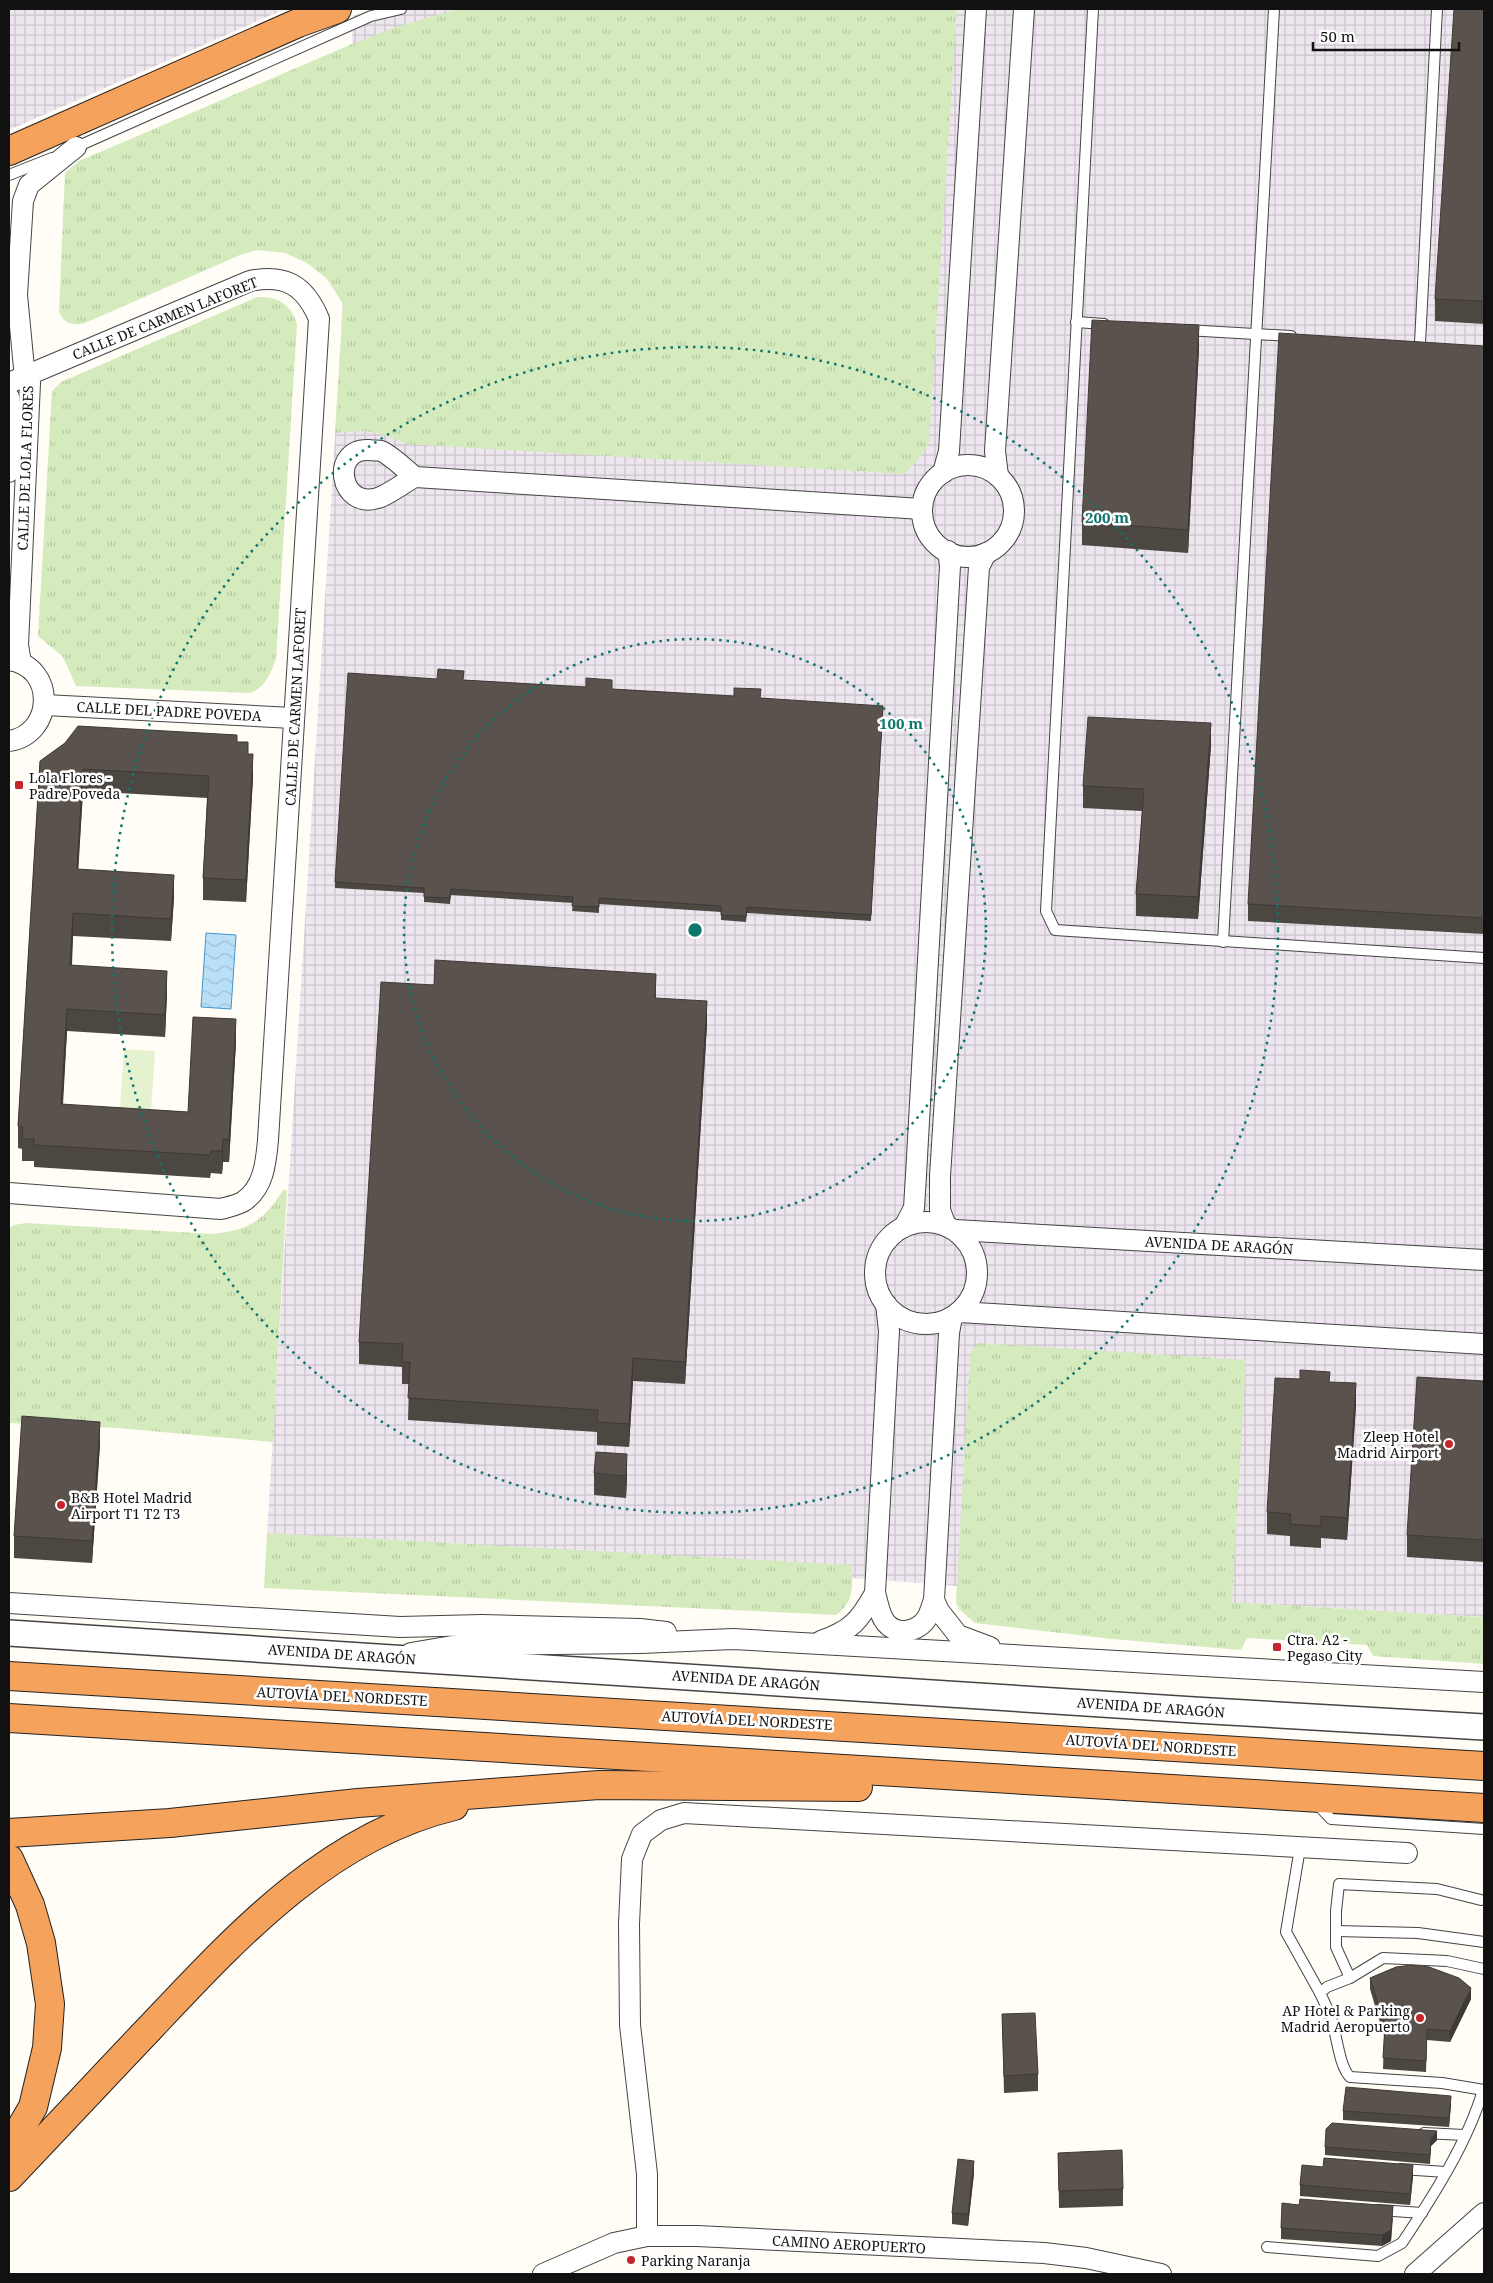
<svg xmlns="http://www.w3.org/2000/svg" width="1493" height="2283" font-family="'Noto Serif',serif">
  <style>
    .industrial { fill: url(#industrial-grid) }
    .grass { fill: url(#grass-tufts) }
    .pitch { fill: #e6f2cf }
    .water { fill: url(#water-waves); stroke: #3f96cf }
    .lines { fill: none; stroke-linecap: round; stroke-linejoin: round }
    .service-casing { stroke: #444; stroke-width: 12 }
    .minor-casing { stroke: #444; stroke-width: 22 }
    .tertiary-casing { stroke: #444; stroke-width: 28 }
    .motorway-casing { stroke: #222; stroke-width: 30 }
    .service { stroke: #fff; stroke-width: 10 }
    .minor { stroke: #fff; stroke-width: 20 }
    .tertiary { stroke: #fff; stroke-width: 25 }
    .motorway { stroke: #f5a25d; stroke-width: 28 }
    .wall { fill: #4d4742 }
    .shaded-wall { fill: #3f3936 }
    .building { fill: #5a524d; stroke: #3f3936 }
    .ring { fill: none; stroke: #0f766e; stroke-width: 2.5; stroke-dasharray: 2.5 5 }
    .poi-dot { fill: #c4262e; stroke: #fff; stroke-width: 2 }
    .labels { text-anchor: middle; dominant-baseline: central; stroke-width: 5; stroke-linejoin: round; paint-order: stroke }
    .street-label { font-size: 14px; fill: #111; stroke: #fff }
    .poi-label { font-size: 14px; fill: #111; stroke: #fff; text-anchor: start }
    .centre { fill: #0f766e; stroke: #fff; stroke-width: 2.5 }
    .ring-label { font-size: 15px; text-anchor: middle; font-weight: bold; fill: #0f766e; stroke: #fff; stroke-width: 5; stroke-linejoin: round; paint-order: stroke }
  </style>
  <defs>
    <pattern id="industrial-grid" width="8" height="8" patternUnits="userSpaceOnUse" patternTransform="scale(1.25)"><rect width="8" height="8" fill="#eee6ef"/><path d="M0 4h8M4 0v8" fill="none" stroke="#cbc4cc"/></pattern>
    <pattern id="grass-tufts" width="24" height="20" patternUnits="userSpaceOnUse" patternTransform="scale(1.25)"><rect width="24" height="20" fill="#d5ebbd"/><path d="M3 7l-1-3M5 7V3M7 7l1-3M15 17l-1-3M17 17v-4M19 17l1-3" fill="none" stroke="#b6c8a1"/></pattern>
    <pattern id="water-waves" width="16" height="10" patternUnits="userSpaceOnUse" patternTransform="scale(1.25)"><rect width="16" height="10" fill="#b9e0f7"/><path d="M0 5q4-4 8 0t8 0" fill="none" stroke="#9ebfd3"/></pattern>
  </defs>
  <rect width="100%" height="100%" fill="#fffdf5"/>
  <!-- industrial -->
  <g class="industrial">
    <polygon points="9,9 285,9 9,130"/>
    <polygon points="374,9 1484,9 1484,1617 957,1586 267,1533 341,341 353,16"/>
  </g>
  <!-- grass -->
  <g class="grass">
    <path d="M458,9H957L929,442C923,455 915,464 904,474L407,444C382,432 362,428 335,433L343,304L327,279L307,263L285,253L257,250L240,255L85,323C72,326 65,324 59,312L65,173L79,161L352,44L396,27Z"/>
    <path d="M257,297C278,296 291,304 297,324L276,659C271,673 265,688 250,693L76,686L63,657L38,636L52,391L61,382Z"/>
    <path d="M283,1190H287L273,1442L118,1428L9,1423V1229L14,1225L26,1223L213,1234C249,1230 264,1221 283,1190Z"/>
    <polygon points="979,1343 1246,1360 1232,1602 1484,1617 1484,1664 1373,1656 1367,1645 1247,1638 1241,1650 1112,1639 975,1623 961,1611 956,1603 970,1353"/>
    <path d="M267,1533L852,1565C852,1587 855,1601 836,1615L264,1588Z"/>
  </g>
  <!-- pitch -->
  <polygon class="pitch" points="124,1049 155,1051 151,1111 120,1109"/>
  <!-- water -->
  <polygon class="water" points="206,933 236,935 231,1009 201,1007"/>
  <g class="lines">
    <!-- service casing -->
    <g class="service-casing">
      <g id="service">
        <polyline points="1093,9 1046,911 1055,930 1484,958"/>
        <polyline points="74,148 371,16 401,9"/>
        <polyline points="9,175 52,158"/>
        <polyline points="1076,322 1104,324"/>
        <polyline points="1186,330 1291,336"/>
        <polyline points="1420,343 1437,9"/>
        <polyline points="1223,942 1274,9"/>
        <polyline points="1316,1803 1331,1819 1484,1829"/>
        <polyline points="1300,1848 1286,1932 1320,1993 1327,1987 1350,1978 1383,1958 1447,1961 1484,1969"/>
        <polyline points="1336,1931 1418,1933 1484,1942"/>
        <polyline points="1350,1978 1336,1947 1336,1911 1339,1884 1437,1889 1481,1900"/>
        <path d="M1320,1993C1324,2001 1328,2010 1331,2018C1337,2035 1339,2066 1350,2077L1442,2083L1484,2090"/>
        <polyline points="1424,2133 1464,2135"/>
        <polyline points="1401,2169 1446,2172"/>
        <polyline points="1379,2210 1422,2213"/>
        <path d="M1267,2247L1378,2256L1402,2243C1432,2198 1468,2142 1483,2090"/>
      </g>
    </g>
    <!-- minor casing -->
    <g class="minor-casing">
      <g id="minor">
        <path d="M9,383L250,281C285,274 305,285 319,319L268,1140C266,1162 264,1187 244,1201C238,1205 228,1207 221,1209L9,1193"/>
        <polyline points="9,397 11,425 9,472"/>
        <circle cx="968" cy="511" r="46"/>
        <polyline points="943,473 949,451 976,9"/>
        <polyline points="998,476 995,451 1024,9"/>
        <path d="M415,477C406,470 391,455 381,451C378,450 373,451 369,450C330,448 339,510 378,498C390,494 403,483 415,477L922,509"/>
        <path d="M9,660C56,666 55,734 9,741"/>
        <polyline points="21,663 18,645 30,383 24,368 17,295 23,201 29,185 76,147"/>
        <polyline points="45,705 293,718"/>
        <circle cx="926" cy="1273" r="51"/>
        <polyline points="946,1226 940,1210 940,1176 979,567 986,553"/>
        <polyline points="904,1227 914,1208 916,1175 950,566 948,551"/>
        <polyline points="955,1230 1484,1260"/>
        <path d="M886,1304L889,1331L875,1593C878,1602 879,1615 886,1623C897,1636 918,1632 927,1618C930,1613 932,1605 934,1600L949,1333L952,1317"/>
        <polyline points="959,1312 1484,1344"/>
        <polyline points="934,1600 939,1611 958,1635 990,1647"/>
        <polyline points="9,1603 400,1627 482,1625 640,1629 666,1632"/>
        <path d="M821,1641C851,1631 860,1620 875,1593"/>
        <polyline points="411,1653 458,1645 641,1643 733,1639 1484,1682"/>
        <polyline points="647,2236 647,2174 630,2025 629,1924 632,1859 642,1834 661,1820 684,1813 1407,1853"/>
        <polyline points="543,2274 614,2243 647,2236 697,2236 1044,2253 1086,2258 1161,2274"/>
        <polyline points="1415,2274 1484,2213"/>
      </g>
    </g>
    <!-- tertiary casing -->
    <g class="tertiary-casing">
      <polyline id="tertiary" points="9,1633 1194,1710 1484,1727"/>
    </g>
    <!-- motorway casing -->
    <g class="motorway-casing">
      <g id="motorway">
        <polyline points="9,151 298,23 337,9"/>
        <polyline points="9,1676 1484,1766"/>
        <polyline points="9,1718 1484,1808"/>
        <polyline points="9,1833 170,1823 358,1803 599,1785 858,1787"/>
        <polyline points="9,1859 30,1905 41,1943 50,2004 47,2048 33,2107 9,2148"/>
        <path d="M9,2177C56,2128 102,2078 149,2029C235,1938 327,1836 454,1806"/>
      </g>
    </g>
    <!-- service -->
    <use href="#service" class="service"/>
    <!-- minor -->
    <use href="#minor" class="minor"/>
    <!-- tertiary -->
    <use href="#tertiary" class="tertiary"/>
    <!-- motorway -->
    <use href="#motorway" class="motorway"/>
  </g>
  <!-- wall -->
  <g class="wall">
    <polygon points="1484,9 1484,324 1435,321 1435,299"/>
    <polygon points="1484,346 1484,934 1248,921 1248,904"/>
    <polygon points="1199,348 1188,553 1082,545 1082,522"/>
    <polygon points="464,680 760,698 883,711 871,921 747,913 746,922 721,920 721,912 599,904 599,913 572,911 573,903 451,895 450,904 424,902 424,893 335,888 335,882"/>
    <polygon points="237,742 248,754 253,777 246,902 203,900 203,878 207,798 83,791 78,869 174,897 171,941 73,936 72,965 167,993 165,1037 67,1031 63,1105 188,1112 236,1042 229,1162 223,1162 222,1174 211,1173 210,1178 34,1167 34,1161 22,1161 22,1149 18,1148 18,1126 40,761"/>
    <polygon points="1211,745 1198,919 1136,916 1136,894 1142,811 1083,808 1083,786"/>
    <polygon points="656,998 707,1024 685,1384 633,1381 629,1447 597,1445 597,1432 408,1420 409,1384 402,1384 402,1367 359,1364 359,1342"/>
    <polygon points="1484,1381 1484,1562 1407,1557 1407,1535"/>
    <polygon points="1330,1382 1356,1405 1347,1540 1321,1538 1321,1548 1290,1546 1290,1536 1267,1534 1267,1512"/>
    <polygon points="100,1444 92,1563 14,1558 14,1536"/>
    <polygon points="594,1473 627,1476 626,1498 594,1495"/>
    <polygon points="1370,1978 1471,1999 1450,2042 1427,2040 1426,2072 1383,2069 1384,2036 1370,1989"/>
    <polygon points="1002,2014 1038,2074 1038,2091 1004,2093"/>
    <polygon points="1451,2104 1449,2127 1343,2120 1343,2111"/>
    <polygon points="1437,2140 1431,2146 1430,2164 1325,2155 1325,2147"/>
    <polygon points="1058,2153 1123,2189 1123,2206 1059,2208"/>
    <polygon points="974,2173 968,2226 952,2224 952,2213"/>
    <polygon points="1413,2176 1410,2205 1300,2196 1300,2185"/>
    <polygon points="1393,2218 1391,2241 1382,2246 1281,2239 1281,2228"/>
  </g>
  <!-- shaded-wall -->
  <g class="shaded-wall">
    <polygon points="1199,325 1199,348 1188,553 1188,530"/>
    <polygon points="1211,723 1211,745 1198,919 1198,897"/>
    <polygon points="253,754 253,777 246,902 246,880"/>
    <polygon points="83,769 83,791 77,891 77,869"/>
    <polygon points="174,875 174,897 171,941 171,919"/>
    <polygon points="73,913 73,936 70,987 70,965"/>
    <polygon points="167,971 167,993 165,1037 165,1015"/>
    <polygon points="656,974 656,996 655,1020 655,998"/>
    <polygon points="707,1001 707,1024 685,1384 685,1362"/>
    <polygon points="67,1009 67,1031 61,1127 61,1104"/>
    <polygon points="236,1019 236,1042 229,1162 229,1140"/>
    <polygon points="223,1139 223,1162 222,1174 222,1151"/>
    <polygon points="633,1358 633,1381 629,1447 629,1424"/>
    <polygon points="1356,1383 1356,1405 1347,1540 1347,1518"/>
    <polygon points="100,1422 100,1444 92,1563 92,1541"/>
    <polygon points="627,1454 627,1476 626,1498 626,1476"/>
    <polygon points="1471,1988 1471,1999 1450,2042 1450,2031"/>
    <polygon points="1451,2096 1451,2104 1449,2127 1449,2118"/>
    <polygon points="1437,2131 1437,2140 1431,2146 1430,2164 1431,2138"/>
    <polygon points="974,2161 974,2173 968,2226 968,2214"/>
    <polygon points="1413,2165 1413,2176 1410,2205 1410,2194"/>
    <polygon points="1393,2206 1391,2241 1382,2246 1382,2235"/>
  </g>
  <!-- building -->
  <g class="building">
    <polygon points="1454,9 1484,9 1484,301 1435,299"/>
    <polygon points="1092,320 1199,325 1188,530 1082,522"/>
    <polygon points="1279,333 1484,346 1484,918 1248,904"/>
    <polygon points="438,669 464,671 463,680 586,687 586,678 612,680 612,689 734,696 734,688 761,689 760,698 883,706 871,915 747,907 746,916 721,915 721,906 599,898 599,907 572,906 573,897 451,889 450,898 424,897 424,888 335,882 348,673 437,679"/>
    <polygon points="1088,717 1211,723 1198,897 1136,894 1144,789 1083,786"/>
    <polygon points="78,726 237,735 237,742 248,742 248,754 253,754 246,880 203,878 209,776 83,769 77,869 174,875 171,919 73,913 70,965 167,971 165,1015 67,1009 61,1104 188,1112 193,1017 236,1019 229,1140 223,1139 222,1151 211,1151 210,1155 34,1145 34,1139 22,1139 23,1127 18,1126 40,761 65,743"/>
    <polygon points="435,960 656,974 655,998 707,1001 685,1362 633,1358 629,1424 597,1422 598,1410 408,1398 410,1362 402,1362 403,1344 359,1342 381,982 434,985"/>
    <polygon points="1300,1370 1330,1372 1329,1382 1356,1383 1347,1518 1321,1516 1321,1526 1290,1524 1291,1514 1267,1512 1275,1378 1300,1379"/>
    <polygon points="1417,1377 1484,1381 1484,1540 1407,1535"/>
    <polygon points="22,1416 100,1422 92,1541 14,1536"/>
    <polygon points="596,1452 627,1454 626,1476 594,1473"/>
    <polygon points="1412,1965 1429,1967 1459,1978 1471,1988 1450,2031 1427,2029 1426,2061 1383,2058 1385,2026 1370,1978 1396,1967"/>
    <polygon points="1035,2013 1038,2074 1004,2076 1002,2014"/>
    <polygon points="1346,2087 1451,2096 1449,2118 1343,2111"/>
    <polygon points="1332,2123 1437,2131 1431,2138 1430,2155 1325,2147 1326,2129"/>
    <polygon points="1122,2150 1123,2189 1059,2191 1058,2153"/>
    <polygon points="1324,2158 1413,2165 1410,2194 1300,2185 1302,2165 1323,2167"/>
    <polygon points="958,2159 974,2161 968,2214 952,2213"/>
    <polygon points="1300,2199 1393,2206 1391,2230 1382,2235 1281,2228 1282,2203 1299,2205"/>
  </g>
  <!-- distance rings -->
  <g class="ring">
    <circle cx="695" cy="930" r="291"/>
    <circle cx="695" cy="930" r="583"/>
  </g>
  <!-- markers -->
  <g class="poi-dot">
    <rect x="14" y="780" width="10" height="10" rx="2.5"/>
    <circle cx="1449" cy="1444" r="5"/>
    <circle cx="61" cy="1505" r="5"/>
    <rect x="1272" y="1642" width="10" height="10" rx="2.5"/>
    <circle cx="1420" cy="2018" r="5"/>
    <circle cx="631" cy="2260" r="5"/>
  </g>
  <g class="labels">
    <!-- street labels -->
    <g class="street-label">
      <text transform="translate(165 318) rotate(-22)">CALLE DE CARMEN LAFORET</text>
      <text transform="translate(25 468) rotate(-88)">CALLE DE LOLA FLORES</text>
      <text transform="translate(295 707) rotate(-87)">CALLE DE CARMEN LAFORET</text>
      <text transform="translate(169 711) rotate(3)">CALLE DEL PADRE POVEDA</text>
      <text transform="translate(1219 1245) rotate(3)">AVENIDA DE ARAGÓN</text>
      <text transform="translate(342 1654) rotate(4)">AVENIDA DE ARAGÓN</text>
      <text transform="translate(746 1680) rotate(4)">AVENIDA DE ARAGÓN</text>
      <text transform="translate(342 1696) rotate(3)">AUTOVÍA DEL NORDESTE</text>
      <text transform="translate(1151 1707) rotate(4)">AVENIDA DE ARAGÓN</text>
      <text transform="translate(747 1720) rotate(3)">AUTOVÍA DEL NORDESTE</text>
      <text transform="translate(1151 1745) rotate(4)">AUTOVÍA DEL NORDESTE</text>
      <text transform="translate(849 2244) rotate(3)">CAMINO AEROPUERTO</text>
    </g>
    <!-- poi labels -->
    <g class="poi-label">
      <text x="29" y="777">Lola Flores -<tspan x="29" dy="16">Padre Poveda</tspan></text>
      <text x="1439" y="1436" text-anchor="end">Zleep Hotel<tspan x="1439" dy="16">Madrid Airport</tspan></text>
      <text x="71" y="1497">B&amp;B Hotel Madrid<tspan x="71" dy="16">Airport T1 T2 T3</tspan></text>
      <text x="1287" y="1639">Ctra. A2 -<tspan x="1287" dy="16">Pegaso City</tspan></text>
      <text x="1410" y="2010" text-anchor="end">AP Hotel &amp; Parking<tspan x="1410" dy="16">Madrid Aeropuerto</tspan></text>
      <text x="641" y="2260">Parking Naranja</text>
    </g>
  </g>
  <circle cx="695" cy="930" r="8" class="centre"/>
  <g class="ring-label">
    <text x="1107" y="523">200 m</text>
    <text x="901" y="729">100 m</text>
  </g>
  <!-- border -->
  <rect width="1493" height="2283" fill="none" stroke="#111111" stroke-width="20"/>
  <!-- scale -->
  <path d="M1313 42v8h146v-8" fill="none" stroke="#111111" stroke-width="2.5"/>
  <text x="1320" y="42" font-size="15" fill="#111111" stroke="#ffffff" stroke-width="4" paint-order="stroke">50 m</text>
</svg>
